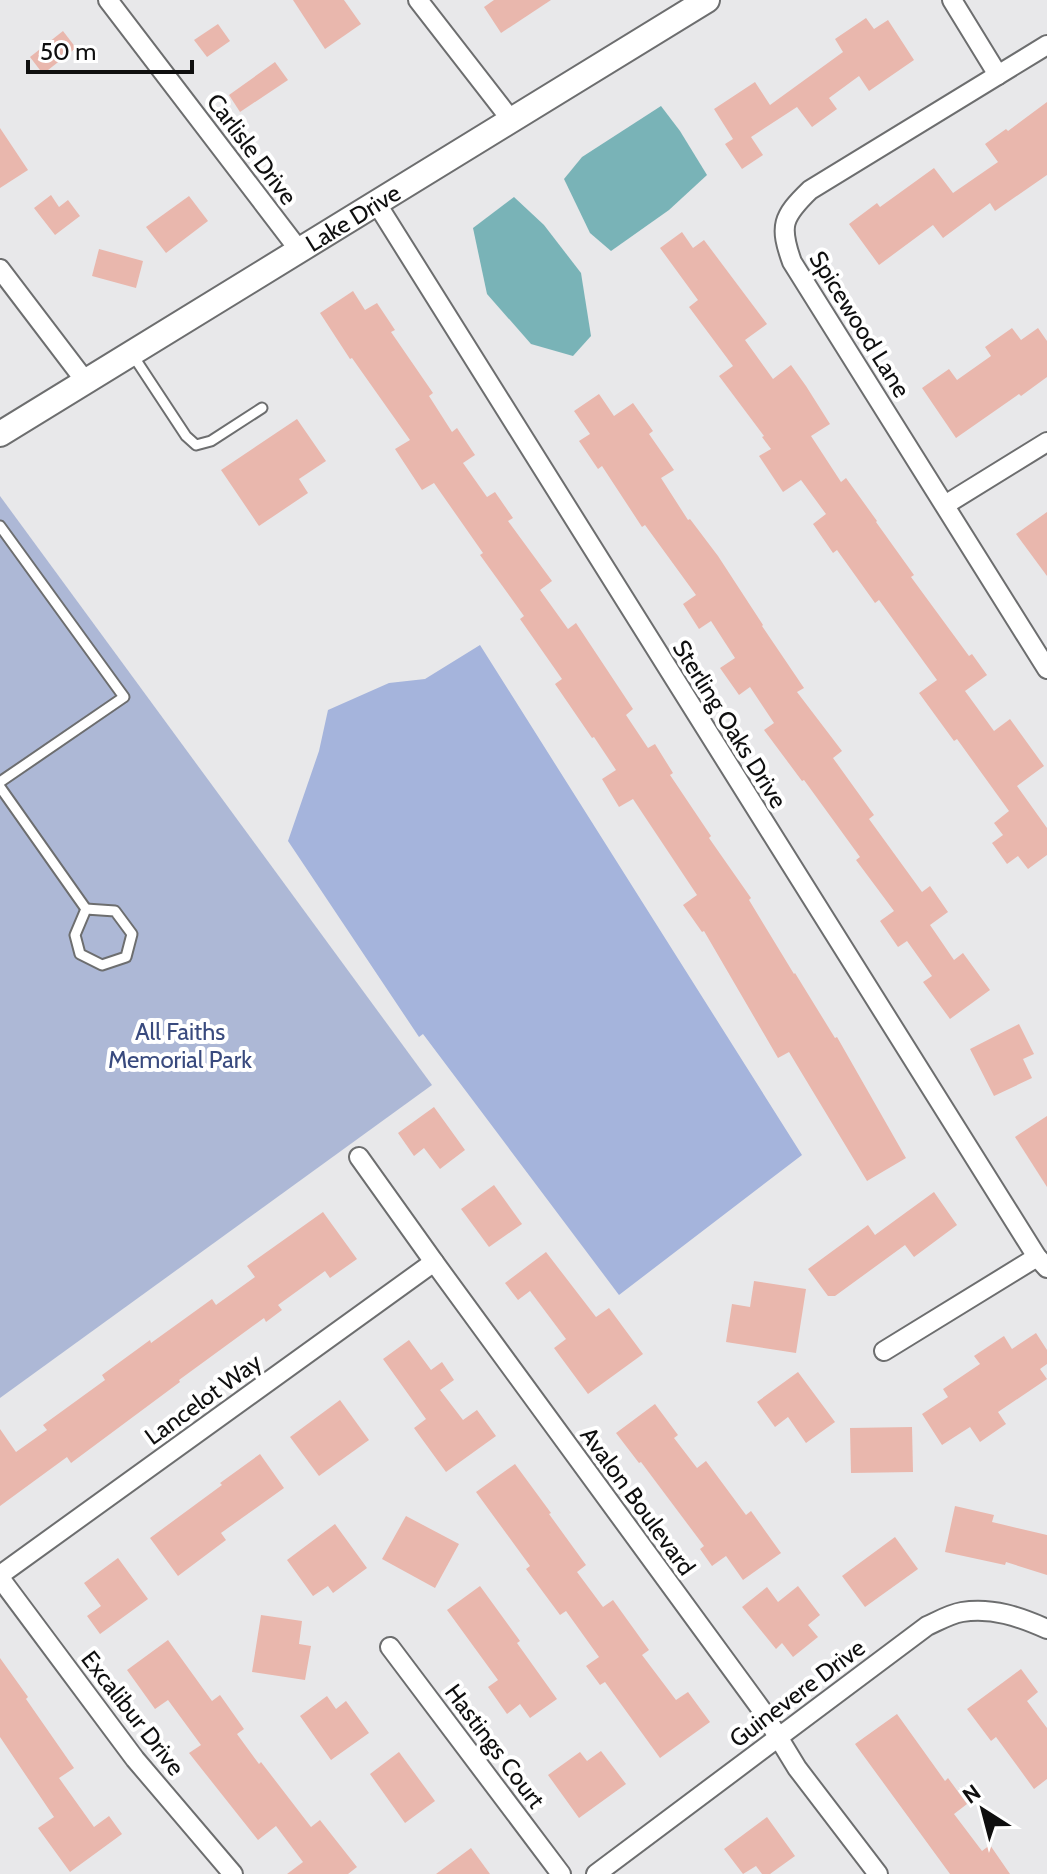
<svg xmlns="http://www.w3.org/2000/svg" width="1047" height="1874" font-family="Cabin,sans-serif">
  <style>
    .green { fill: #adb8d6 }
    .forest { fill: #a5b4dc }
    .water { fill: #79b3b7 }
    .building { fill: #e9b7ad }
    .lines { fill: none; stroke-linecap: round; stroke-linejoin: round }
    .service-casing { stroke: #6d6e6f; stroke-width: 13 }
    .minor-casing { stroke: #6d6e6f; stroke-width: 22 }
    .tertiary-casing { stroke: #6d6e6f; stroke-width: 28 }
    .service { stroke: #fff; stroke-width: 9 }
    .minor { stroke: #fff; stroke-width: 18 }
    .tertiary { stroke: #fff; stroke-width: 24 }
    .labels { text-anchor: middle; dominant-baseline: central; stroke-width: 8; stroke-linejoin: round; paint-order: stroke }
    .street-label { font-size: 24px; fill: #0f0f0f; stroke: #fff }
    .park-label { font-size: 24px; fill: #394a7e; stroke: #fff }
  </style>
  <rect width="100%" height="100%" fill="#e8e8ea"/>
  <!-- green -->
  <polygon class="green" points="0,496 432,1085 0,1398"/>
  <!-- forest -->
  <polygon class="forest" points="480,645 802,1155 619,1295 423,1034 419,1037 288,841 319,751 328,710 389,683 425,679"/>
  <!-- water -->
  <g class="water">
    <polygon points="661,106 680,131 707,175 669,210 611,251 590,233 564,179 582,157"/>
    <polygon points="514,197 544,225 581,273 591,336 573,356 531,344 487,294 473,228"/>
  </g>
  <!-- building -->
  <g class="building">
    <polygon points="293,0 344,0 361,24 325,49"/>
    <polygon points="494,0 551,0 501,33 484,7"/>
    <polygon points="866,18 874,29 888,20 914,60 869,91 859,76 829,98 837,109 812,127 797,107 751,137 763,155 742,169 725,144 733,139 714,109 755,82 770,105 843,52 835,39"/>
    <polygon points="218,24 230,41 207,57 194,40"/>
    <polygon points="63,31 76,48 43,74 30,57"/>
    <polygon points="275,62 288,80 240,112 229,95"/>
    <polygon points="1047,102 1047,175 995,211 990,203 943,238 933,225 879,265 849,224 877,203 880,207 934,168 953,193 998,162 985,144 1006,129 1008,131"/>
    <polygon points="0,128 28,170 0,188"/>
    <polygon points="51,195 59,207 68,200 80,216 55,235 34,208"/>
    <polygon points="189,196 208,221 166,253 146,227"/>
    <polygon points="682,232 693,248 704,240 767,324 745,340 773,379 791,365 806,386 830,424 811,436 841,482 846,478 877,521 876,522 914,575 911,577 969,656 972,654 987,675 965,691 994,731 1010,719 1044,766 1017,786 1047,828 1047,855 1028,869 1018,856 1007,864 992,843 1003,835 994,823 1009,811 957,739 954,741 919,693 937,680 879,600 875,603 837,550 833,553 813,524 826,514 801,480 783,492 759,456 771,449 762,437 764,436 719,376 733,366 689,307 698,300 660,248"/>
    <polygon points="99,249 143,261 136,288 92,276"/>
    <polygon points="353,291 365,310 377,303 395,330 391,332 433,393 429,396 452,432 457,428 475,455 463,463 487,497 495,492 513,518 508,521 552,581 540,590 568,629 576,623 633,709 626,715 648,748 655,744 673,773 670,775 711,836 709,838 751,898 749,900 794,974 795,973 835,1038 837,1037 906,1158 867,1181 789,1052 778,1058 704,931 702,932 683,905 697,895 633,799 619,807 602,779 616,770 594,737 592,738 555,684 562,679 520,619 524,616 480,555 483,553 434,483 422,490 395,449 410,440 352,358 350,359 320,313"/>
    <polygon points="1012,328 1021,340 1038,328 1047,341 1047,377 1021,396 1019,394 956,438 922,388 949,369 957,380 991,356 985,347"/>
    <polygon points="599,394 614,416 633,403 653,431 649,434 674,470 661,478 688,520 690,519 718,556 763,625 762,626 804,688 797,692 842,751 833,758 874,815 869,819 922,892 930,886 948,912 930,925 954,960 963,953 990,990 950,1019 923,982 932,976 907,941 898,947 880,921 894,911 856,860 860,857 804,780 802,781 764,730 774,723 750,687 739,695 720,668 735,658 711,621 699,629 683,604 696,595 645,525 642,527 602,466 598,469 579,441 590,434 574,411"/>
    <polygon points="297,419 326,461 299,479 308,493 259,526 221,470"/>
    <polygon points="1047,512 1047,576 1016,534"/>
    <polygon points="1019,1024 1034,1054 1023,1059 1032,1078 994,1096 970,1049"/>
    <polygon points="434,1107 465,1150 440,1169 424,1148 414,1156 398,1133"/>
    <polygon points="1047,1116 1047,1187 1015,1137"/>
    <polygon points="494,1185 522,1224 489,1247 461,1209"/>
    <polygon points="934,1192 957,1225 914,1257 905,1245 835,1296 828,1296 808,1269 868,1225 875,1235"/>
    <polygon points="323,1212 357,1259 330,1278 325,1271 278,1305 282,1310 266,1322 264,1318 179,1380 180,1382 71,1463 67,1457 0,1506 0,1429 16,1452 47,1430 43,1425 105,1380 102,1375 150,1340 151,1343 212,1299 216,1305 255,1277 247,1266"/>
    <polygon points="546,1252 596,1317 609,1308 643,1354 588,1394 554,1348 566,1339 530,1291 518,1300 505,1283"/>
    <polygon points="754,1281 806,1289 796,1353 726,1342 732,1304 750,1307"/>
    <polygon points="1036,1333 1047,1350 1047,1364 1040,1369 1047,1379 998,1412 1006,1424 980,1442 970,1427 942,1445 922,1414 948,1397 943,1389 980,1364 974,1356 1004,1336 1012,1349"/>
    <polygon points="409,1340 431,1370 442,1362 454,1380 440,1390 463,1420 477,1410 496,1436 446,1472 414,1428 426,1419 383,1359"/>
    <polygon points="798,1372 835,1422 806,1443 788,1417 775,1427 757,1402"/>
    <polygon points="340,1400 369,1440 319,1476 290,1437"/>
    <polygon points="655,1404 678,1435 674,1438 697,1468 706,1461 746,1515 751,1511 781,1553 743,1580 726,1556 712,1566 700,1549 704,1546 641,1462 639,1463 616,1433"/>
    <polygon points="912,1427 913,1472 851,1473 850,1428"/>
    <polygon points="260,1454 284,1488 221,1533 226,1540 178,1576 150,1538 222,1485 220,1483"/>
    <polygon points="515,1464 551,1513 549,1514 586,1565 577,1572 603,1607 613,1600 649,1650 642,1655 676,1700 688,1692 710,1722 660,1758 605,1682 600,1685 586,1666 599,1657 566,1611 560,1615 526,1569 530,1566 476,1492"/>
    <polygon points="955,1506 994,1515 992,1522 1047,1535 1047,1575 1006,1562 1005,1565 945,1552"/>
    <polygon points="406,1516 459,1544 435,1588 382,1559"/>
    <polygon points="335,1524 367,1568 333,1593 328,1586 313,1596 287,1560"/>
    <polygon points="895,1537 918,1569 865,1607 842,1576"/>
    <polygon points="118,1558 148,1599 100,1634 87,1616 101,1606 84,1583"/>
    <polygon points="480,1586 520,1641 517,1643 557,1699 530,1718 520,1704 507,1714 488,1687 498,1680 447,1610"/>
    <polygon points="798,1586 820,1615 808,1625 818,1637 793,1657 782,1643 776,1649 742,1607 767,1587 778,1602"/>
    <polygon points="261,1615 302,1621 299,1644 311,1646 305,1680 252,1672"/>
    <polygon points="168,1640 212,1701 220,1695 244,1729 237,1734 259,1764 261,1762 311,1827 320,1820 357,1867 348,1874 287,1874 303,1862 276,1826 258,1840 189,1753 201,1745 168,1700 155,1709 127,1670"/>
    <polygon points="0,1658 28,1697 26,1699 74,1768 59,1778 94,1827 109,1816 122,1834 70,1872 38,1828 54,1817 0,1737"/>
    <polygon points="1021,1669 1038,1692 1027,1701 1047,1728 1047,1779 1034,1789 996,1737 991,1741 967,1709"/>
    <polygon points="327,1696 336,1709 346,1701 369,1733 331,1760 300,1716"/>
    <polygon points="897,1714 945,1781 948,1778 967,1804 954,1814 982,1851 990,1845 1010,1874 950,1874 855,1744"/>
    <polygon points="601,1751 626,1784 579,1818 548,1775 580,1752 587,1761"/>
    <polygon points="399,1752 435,1801 405,1823 370,1774"/>
    <polygon points="767,1817 795,1856 770,1874 762,1874 756,1866 743,1874 724,1849"/>
    <polygon points="471,1848 490,1874 436,1874"/>
  </g>
  <g class="lines">
    <!-- service casing -->
    <g class="service-casing">
      <g id="service">
        <polyline points="132,354 186,436 196,445 211,441 262,408"/>
        <polyline points="0,526 124,697 0,782"/>
        <polyline points="0,787 86,909"/>
        <polygon points="86,909 115,911 132,934 126,957 102,965 80,954 75,935"/>
      </g>
    </g>
    <!-- minor casing -->
    <g class="minor-casing">
      <g id="minor">
        <polyline points="108,0 299,250"/>
        <polyline points="418,0 512,121"/>
        <polyline points="952,0 998,75"/>
        <path d="M1047,45L810,190C782,217 779,226 792,262L1047,669"/>
        <polyline points="377,204 1037,1257 1047,1268"/>
        <polyline points="0,269 86,382"/>
        <polyline points="945,505 1047,442"/>
        <polyline points="359,1157 434,1262 761,1709 797,1768 878,1874"/>
        <polyline points="884,1351 1037,1257"/>
        <polyline points="0,1575 434,1262"/>
        <polyline points="0,1578 135,1759 233,1874"/>
        <polyline points="390,1647 561,1874"/>
        <path d="M596,1874L927,1626C938,1621 950,1614 962,1612C992,1607 1020,1617 1047,1629"/>
      </g>
    </g>
    <!-- tertiary casing -->
    <g class="tertiary-casing">
      <g id="tertiary">
        <path id="s1" d="M0,434L707,0"/>
      </g>
    </g>
    <!-- service -->
    <use href="#service" class="service"/>
    <!-- minor -->
    <use href="#minor" class="minor"/>
    <!-- tertiary -->
    <use href="#tertiary" class="tertiary"/>
  </g>
  <g class="labels">
    <!-- street labels -->
    <g class="street-label">
      <text transform="translate(252 149) rotate(53)">Carlisle Drive</text>
      <text stroke="none"><textPath href="#s1" startOffset="414">Lake Drive</textPath></text>
      <text transform="translate(860 324) rotate(58)">Spicewood Lane</text>
      <text transform="translate(730 724) rotate(58)">Sterling Oaks Drive</text>
      <text transform="translate(203 1399) rotate(-36)">Lancelot Way</text>
      <text transform="translate(638 1501) rotate(54)">Avalon Boulevard</text>
      <text transform="translate(797 1693) rotate(-37)">Guinevere Drive</text>
      <text transform="translate(133 1713) rotate(52)">Excalibur Drive</text>
      <text transform="translate(495 1746) rotate(53)">Hastings Court</text>
    </g>
    <!-- park labels -->
    <g class="park-label">
      <text x="180" y="1031">All Faiths<tspan x="180" dy="28">Memorial Park</tspan></text>
    </g>
  </g>
  <!-- north arrow -->
  <g transform="translate(983 1810) rotate(324)" stroke="#ffffff" stroke-width="6" paint-order="stroke">
  <path d="M0-6L14 30L0 20L-14 30Z" fill="#0f0f0f"/>
  <text y="-12" font-size="22" font-weight="bold" text-anchor="middle" fill="#0f0f0f">N</text>
  </g>
  <!-- scale -->
  <path d="M28 60v12h164v-12" fill="none" stroke="#0f0f0f" stroke-width="4"/>
  <text x="40" y="60" font-size="24" fill="#0f0f0f" stroke="#ffffff" stroke-width="6" paint-order="stroke">50 m</text>
</svg>
